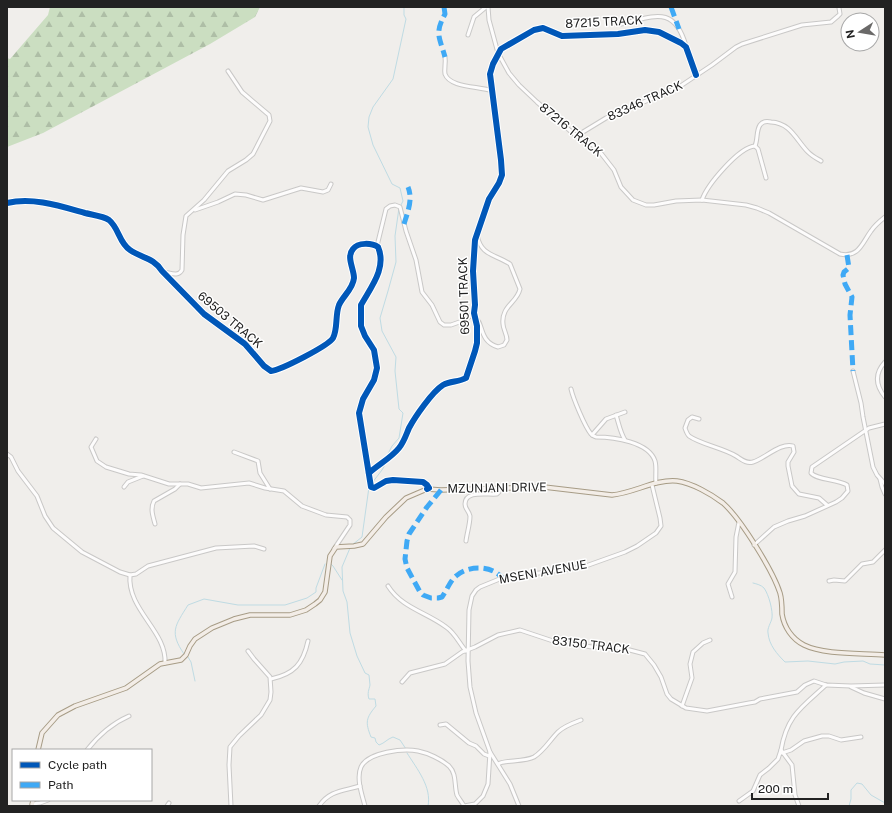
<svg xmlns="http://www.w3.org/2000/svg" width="892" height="813" font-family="'Public Sans',sans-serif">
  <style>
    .forest { fill: url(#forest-firs) }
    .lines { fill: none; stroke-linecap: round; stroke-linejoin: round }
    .stream { stroke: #bfdbe3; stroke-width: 1 }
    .minor-casing { stroke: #c9c8c7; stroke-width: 5 }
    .major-casing { stroke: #a79c86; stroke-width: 5.5 }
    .minor { stroke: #fdfcfc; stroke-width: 3 }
    .major { stroke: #f3ede7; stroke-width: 3.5 }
    .quiet { stroke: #3fa9f5; stroke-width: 5; stroke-dasharray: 10 5; stroke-linecap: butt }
    .cycleway-casing { stroke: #fff; stroke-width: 8 }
    .cycleway { stroke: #0057b8; stroke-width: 6 }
    .labels { text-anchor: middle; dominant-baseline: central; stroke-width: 3; stroke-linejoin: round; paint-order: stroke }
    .street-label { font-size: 12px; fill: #222; stroke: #fff }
  </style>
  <defs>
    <pattern id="forest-firs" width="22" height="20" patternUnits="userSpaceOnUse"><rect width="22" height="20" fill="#cbdec1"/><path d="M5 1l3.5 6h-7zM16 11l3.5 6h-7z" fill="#aebea6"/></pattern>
  </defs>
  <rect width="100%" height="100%" fill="#f0eeeb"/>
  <!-- forest -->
  <polygon class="forest" points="50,7 260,7 255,17 210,44 43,133 7,147 7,58 10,59 48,15"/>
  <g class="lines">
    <!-- stream -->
    <g class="stream">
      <polyline points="401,205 403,201 400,188 392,184 373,145 368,127 369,117 373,107 393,79 406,19 404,15 404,7"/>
      <polyline points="387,456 392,446 399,438 403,413 399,409 395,371 396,357 382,331 380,318 388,291 396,262 395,236 399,208"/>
      <polyline points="372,483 382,470 387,461"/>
      <polyline points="352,545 362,537 369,487"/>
      <path d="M350,548L342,567L343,591L347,602L350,633L357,656L365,673L369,675C369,678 370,682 370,685C369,690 367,693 369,699H375L376,706C366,718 365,722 371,737L375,738L376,742L379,745C385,743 387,739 393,737L400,740L406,749"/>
      <polyline points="331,564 333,566 342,580"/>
      <path d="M753,583C757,584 761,585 764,588C769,595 773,611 772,618C771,623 767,628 768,633C769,645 777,654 785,662L808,661L835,664L844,662L863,661L870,664L885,665"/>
      <path d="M184,654C169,632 175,626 188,605L204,599L238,605H285L307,598L316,592V588L325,564"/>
      <polyline points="188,657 191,662 195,681"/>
      <path d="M407,753C417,769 432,787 428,806"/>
      <polyline points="849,806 851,799 851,790 857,783 862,784 871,795 885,803"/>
    </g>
    <!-- minor casing -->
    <g class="minor-casing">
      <g id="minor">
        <path d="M488,7L489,20L498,53L509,73L519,85L537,102L575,135L594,146L600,152L614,170L621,187L633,200L646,205H654L676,201L702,200L746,205L757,208L769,213L840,254C859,258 862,243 871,231C875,225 880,221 885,217"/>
        <path d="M621,24C653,17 674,4 686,46"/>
        <polyline points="468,35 474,17 486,7"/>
        <path d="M445,57C446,63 444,69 445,74C450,88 480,86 492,91"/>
        <polyline points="575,135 583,132 606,118 679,87 712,65 736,47 742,44 802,25 831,22 838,16 840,14 839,8"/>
        <path d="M755,146C758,139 756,131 760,125C763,121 767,121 771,122C791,123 796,140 808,152C812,156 816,158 821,161"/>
        <path d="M702,200C707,185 739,147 755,146L758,149L766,178"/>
        <path d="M7,203C33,197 60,206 85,213C93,215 103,216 109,220C119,228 119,243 130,250C142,258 154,258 162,271L204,314L245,344L264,366L271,371C281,370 328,346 333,338C338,329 335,315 339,305C343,296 353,289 354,278C354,269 346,257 353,249C358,242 372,243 378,247C387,268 371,287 361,305V326L365,336L374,350L377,368L374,380L363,399L359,413L371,487L374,488L386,481L393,480L423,482L427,485L429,488L427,489"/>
        <polyline points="195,210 218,202 235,194 246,195 263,200 301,188 323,192 328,190 331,184"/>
        <polyline points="377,246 386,209 390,206 395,205 400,207 406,231 416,260 422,292 432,305 440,322 444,325 451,325 465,320 474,313"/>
        <path d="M164,272C171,273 178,277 182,270L183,235L186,216L204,200L228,171L246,160L253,154L270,121L269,115L242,92L228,71"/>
        <path d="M475,318C484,322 478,341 498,347L504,345L507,340C507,334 503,329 503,324C501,306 517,303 520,289L510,264C495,254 481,256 477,235"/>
        <path d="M885,362C874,374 876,386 885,397"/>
        <polyline points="853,371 861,403 863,417 873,467 877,475 885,484"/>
        <path d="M571,389C573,398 585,427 591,434C593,436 594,436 596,437C614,437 649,442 655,461C657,468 655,476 656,483"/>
        <path d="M616,415C619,424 620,432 625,440"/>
        <path d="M699,419L692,417L688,420L685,428C686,431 687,434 689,436C700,444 723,448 736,456C741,459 746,464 753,462C764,459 781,442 793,446L794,452L788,462V466L792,486L799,494L819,498L827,505"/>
        <polyline points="592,435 606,419 625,412"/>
        <polyline points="96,439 91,447 97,461 106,467 129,474 141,475 169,484 188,484 201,488 249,483 265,488 284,491 302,506 326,515 347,517 350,520 350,525 334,549"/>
        <polyline points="234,452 258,461 260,473 270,489"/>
        <polyline points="7,454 11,457 18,471 37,496 45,516 53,528 82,552 120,572 130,575 136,574 148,566 216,548 254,546 264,549"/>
        <path d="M369,473C379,464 391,458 399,448C404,442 406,435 409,428C415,417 432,392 443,385C450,381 459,382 466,378L475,351L477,343V326L474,313L475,305L473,271L475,240L489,199L499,183L502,175L501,160L490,74L493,64L501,49L534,30L543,28L562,36L618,34L645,30L659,32L681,43L686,47L696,75"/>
        <polyline points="880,479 882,487 885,494"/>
        <polyline points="124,487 128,482 143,476"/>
        <path d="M155,524C153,516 150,509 154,501L175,489L180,484"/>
        <path d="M466,541C467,533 470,524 470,516C469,511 465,509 465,504C465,490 487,495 497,494L499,492L500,488"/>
        <path d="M754,545L774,527L788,521L805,516L836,502L842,498L848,491L847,485C837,479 817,480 811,473L812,467L869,428L885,424"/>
        <path d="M130,575C127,610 167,631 165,663"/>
        <polyline points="829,581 834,580 845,581 862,564 873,562 885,550"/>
        <path d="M388,586C402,608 426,612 446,627C455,633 459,643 466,651"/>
        <polyline points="732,597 728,584 735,572 736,537 739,522"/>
        <path d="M271,679C294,674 303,664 308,641"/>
        <polyline points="402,682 410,673 445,664 462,652 475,647 498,635 520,630 553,641 592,647 622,648 645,654 654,665 661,677 667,694 671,699 686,708 707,711 749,703 755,702 760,699 797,692 805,685 814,681 826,685 851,686 885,685"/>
        <polyline points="851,687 864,693 885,699"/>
        <polyline points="682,706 692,678 690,664 693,652 703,643 710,640"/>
        <polyline points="440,725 446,724 469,743 476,746 484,754 489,756"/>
        <path d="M87,750C98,736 113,723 129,716"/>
        <path d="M781,750C787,715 802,707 826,685"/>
        <polyline points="782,753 791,750 804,741 822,736 829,736 841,740 861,737"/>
        <path d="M498,764C503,760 525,762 534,757C544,751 550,740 558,732C564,726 573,723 581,720"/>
        <polyline points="739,801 753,791 760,775 769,768 778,759 781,750 792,765 795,795 799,806"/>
        <polyline points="32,804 40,803 48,800"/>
        <polyline points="167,806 169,803"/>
        <polyline points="231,806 229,765 230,747 239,736 261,715 270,700 271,692 270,677 254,659 248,651"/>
        <path d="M319,806C330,790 344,791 360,786"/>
        <path d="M365,806C362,795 356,778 361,767C368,752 404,748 418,751C428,753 441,759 449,766C457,774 454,785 457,795C459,799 462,802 464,806L475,804L483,796L488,784L490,752"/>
        <polyline points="519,806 510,784 490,752 476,713 470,687 468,661 469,610 472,596 476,590 480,587 502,578 583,567 625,552 637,546 656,533 661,526 660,518 652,485"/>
      </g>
    </g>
    <!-- major casing -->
    <g class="major-casing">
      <g id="major">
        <path d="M38,750L42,733L58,715L75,706L126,688L160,664L181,660L186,655L190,646L195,639L212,628L234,619L250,615H290L306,610L315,604L320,600L325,592L330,556L336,547L354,546L363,544L386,517L406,498L427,489L441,490L544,487L612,495C634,493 655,479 677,481C692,483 711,494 723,503C741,519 773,571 780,593C782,600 782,607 782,614C784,627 792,639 804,645C824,655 862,653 885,655"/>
        <polyline points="32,806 33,800"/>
      </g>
    </g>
    <!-- minor -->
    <use href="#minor" class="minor"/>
    <!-- major -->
    <use href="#major" class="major"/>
    <!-- quiet -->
    <g class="quiet">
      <path d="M444,7L445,14C434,34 440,38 445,57"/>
      <polyline points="671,7 679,29"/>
      <path d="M404,224C408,211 413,199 408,187"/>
      <polyline points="847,255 849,268 844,272 843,275 845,284 852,297 850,315 853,371"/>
      <path d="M441,490L427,507L409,534L407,541L405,559L407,568L420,592L423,595L431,598H438L442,597C447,590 450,581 456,576C468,565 492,565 502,578"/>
    </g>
    <!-- cycleway casing -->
    <g class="cycleway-casing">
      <g id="cycleway">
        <path d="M7,203C33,197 60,206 85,213C93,215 103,216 109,220C119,228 119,243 130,250C142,258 154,258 162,271L204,314L245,344L264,366L271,371C281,370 328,346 333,338C338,329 335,315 339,305C343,296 353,289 354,278C354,269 346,257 353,249C358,242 372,243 378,247C387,268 371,287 361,305V326L365,336L374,350L377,368L374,380L363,399L359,413L371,487L374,488L386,481L393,480L423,482L427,485L429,488L427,489"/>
        <path d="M369,473C379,464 391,458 399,448C404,442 406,435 409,428C415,417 432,392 443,385C450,381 459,382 466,378L475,351L477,343V326L474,313L475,305L473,271L475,240L489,199L499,183L502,175L501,160L490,74L493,64L501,49L534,30L543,28L562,36L618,34L645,30L659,32L681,43L686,47L696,75"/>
      </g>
    </g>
    <!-- cycleway -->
    <use href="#cycleway" class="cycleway"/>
  </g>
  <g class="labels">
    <!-- street labels -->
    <g class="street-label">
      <text transform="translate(604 22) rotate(-3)">87215 TRACK</text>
      <text transform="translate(645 101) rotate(-24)">83346 TRACK</text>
      <text transform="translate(571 130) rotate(39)">87216 TRACK</text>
      <text transform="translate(464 296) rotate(-92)">69501 TRACK</text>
      <text transform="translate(230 320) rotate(40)">69503 TRACK</text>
      <text transform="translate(497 488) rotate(-1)">MZUNJANI DRIVE</text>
      <text transform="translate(543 572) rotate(-10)">MSENI AVENUE</text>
      <text transform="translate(591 645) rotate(7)">83150 TRACK</text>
    </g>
  </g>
  <!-- border -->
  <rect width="892" height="813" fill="none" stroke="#222222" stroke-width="16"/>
  <!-- legend -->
  <rect x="12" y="749" width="140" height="52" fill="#ffffff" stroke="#a7a7a7"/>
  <rect x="20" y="762" width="20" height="6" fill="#0057b8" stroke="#a7a7a7"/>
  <text x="48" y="769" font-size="12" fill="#222222">Cycle path</text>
  <rect x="20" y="782" width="20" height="6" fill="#3fa9f5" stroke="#a7a7a7"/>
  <text x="48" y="789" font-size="12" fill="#222222">Path</text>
  <!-- north arrow -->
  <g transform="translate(860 32) rotate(258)"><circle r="19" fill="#ffffff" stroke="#a7a7a7"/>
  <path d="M0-3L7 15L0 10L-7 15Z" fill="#6a6968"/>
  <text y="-6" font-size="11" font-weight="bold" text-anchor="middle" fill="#222222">N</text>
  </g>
  <!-- scale -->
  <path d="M752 793v6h76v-6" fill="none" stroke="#222222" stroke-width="2"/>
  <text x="758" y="793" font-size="12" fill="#222222" stroke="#ffffff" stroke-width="3" paint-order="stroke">200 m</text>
</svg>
